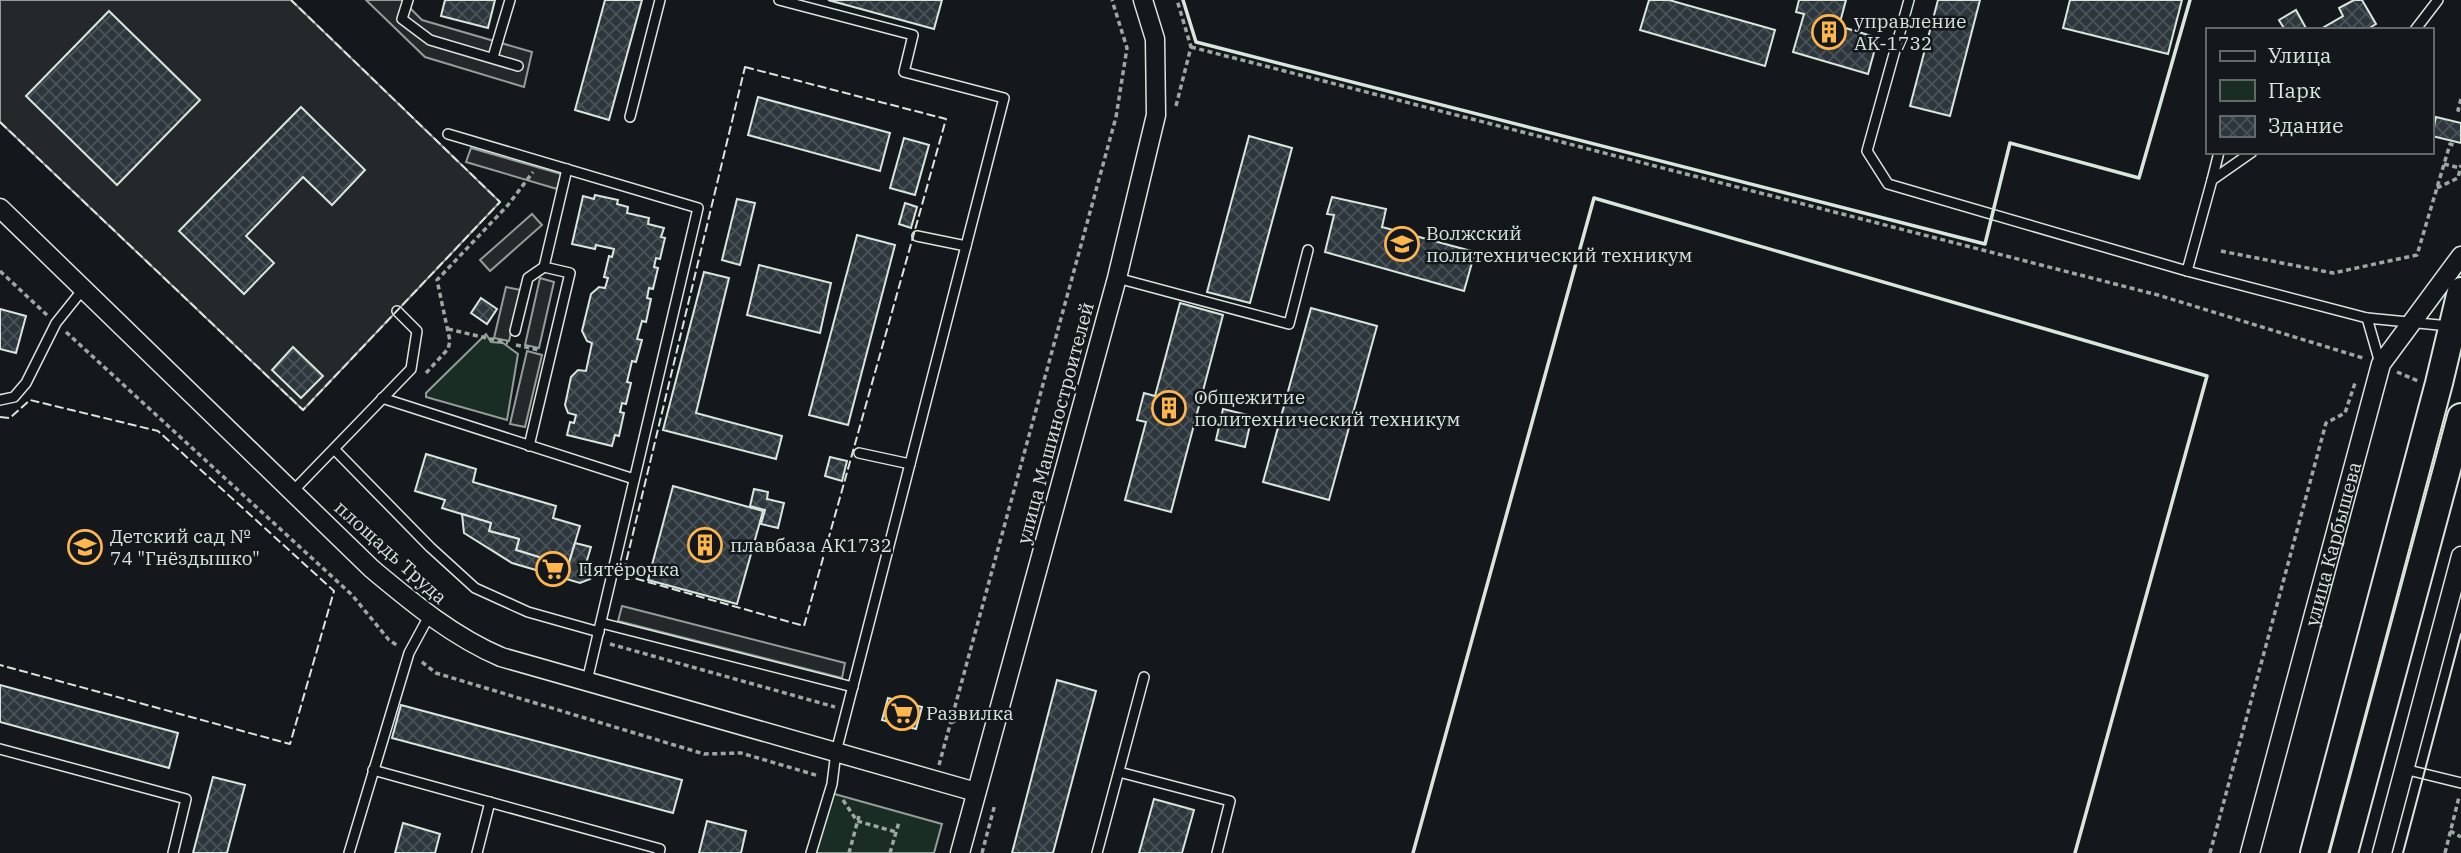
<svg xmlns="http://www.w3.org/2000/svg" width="2461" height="853" font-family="'IBM Plex Serif',serif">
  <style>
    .park { fill: #1a2d24; stroke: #939e99; stroke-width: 2 }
    .parking { fill: #24282b; stroke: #939e99; stroke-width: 2 }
    .building { fill: url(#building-cross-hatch); stroke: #d8e6dc; stroke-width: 2 }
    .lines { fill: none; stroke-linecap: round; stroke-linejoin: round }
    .lane-casing { stroke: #d8e6dc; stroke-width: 12 }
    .street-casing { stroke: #d8e6dc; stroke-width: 21 }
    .secondary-casing { stroke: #d8e6dc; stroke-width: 30 }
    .path { stroke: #9da8a2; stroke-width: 3.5; stroke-dasharray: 5 3.5; stroke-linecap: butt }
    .lane { stroke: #14181c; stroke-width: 9 }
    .street { stroke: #14181c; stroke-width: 18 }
    .secondary { stroke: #14181c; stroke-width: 26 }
    .tram { stroke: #d8e6dc; stroke-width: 2 }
    .fence { stroke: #d8e6dc; stroke-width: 2; stroke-dasharray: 9 3.5; stroke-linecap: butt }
    .wall { stroke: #d8e6dc; stroke-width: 3.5 }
    .labels { text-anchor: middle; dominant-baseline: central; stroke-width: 5; stroke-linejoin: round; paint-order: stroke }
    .poi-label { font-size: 19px; fill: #d8e6dc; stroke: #14181c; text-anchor: start }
    .street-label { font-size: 19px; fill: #d8e6dc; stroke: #14181c }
  </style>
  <defs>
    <pattern id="building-cross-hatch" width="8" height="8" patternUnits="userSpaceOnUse" patternTransform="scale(1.75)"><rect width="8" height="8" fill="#2c363c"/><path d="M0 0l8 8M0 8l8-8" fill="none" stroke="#4a5358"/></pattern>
  </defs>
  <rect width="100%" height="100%" fill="#14181c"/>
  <!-- park -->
  <g class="park">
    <polygon points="486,334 491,342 503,343 518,354 507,420 426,397 426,393"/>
    <polygon points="831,793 942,824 934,853 815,853"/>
  </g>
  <!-- parking -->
  <g class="parking">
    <polygon points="0,0 291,0 500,202 303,410 0,122"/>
    <polygon points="366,0 402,0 422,20 532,52 524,87 425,57"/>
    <polygon points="471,148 561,174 557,189 466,162"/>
    <polygon points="532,214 542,225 490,271 480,260"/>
    <polygon points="540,278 554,282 539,348 525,345"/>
    <polygon points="506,287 521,290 509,341 494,338"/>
    <polygon points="527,351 542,355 525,427 510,424"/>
    <polygon points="622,606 845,663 842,678 618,621"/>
  </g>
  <!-- building -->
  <g class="building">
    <polygon points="445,0 495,0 488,28 441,16"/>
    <polygon points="605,0 642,0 609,120 575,110"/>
    <polygon points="828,0 942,0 934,29"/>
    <polygon points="1649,0 1669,0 1775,30 1765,66 1640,30"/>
    <polygon points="1799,0 1846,0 1839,26 1878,38 1868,74 1793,52 1804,14 1796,12"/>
    <polygon points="1938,0 1980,0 1950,116 1910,106"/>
    <polygon points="2070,0 2182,0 2168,54 2063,28"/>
    <polygon points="2354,0 2362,0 2376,24 2366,30 2319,30 2343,16 2339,8"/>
    <polygon points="2296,10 2307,30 2285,30 2279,20"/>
    <polygon points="109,11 200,100 117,185 26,96"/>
    <polygon points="758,97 890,133 880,171 748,135"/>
    <polygon points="301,107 365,170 332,205 303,177 246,236 274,263 244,294 179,231"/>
    <polygon points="2436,117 2461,123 2461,143 2432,136"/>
    <polygon points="1249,136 1292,148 1250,303 1207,292"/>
    <polygon points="904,138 929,145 915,195 890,188"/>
    <polygon points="595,195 618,200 617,204 628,207 627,213 649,218 648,224 664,228 661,237 665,238 660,259 656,258 654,267 658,268 653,289 649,288 647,298 651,299 646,322 642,321 637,339 642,340 636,362 632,361 627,382 631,383 626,404 622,403 620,412 624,413 619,436 615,435 612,446 567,435 570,422 574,423 576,415 568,413 565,405 571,377 578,370 586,371 592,343 587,341 582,331 591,294 599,287 605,288 608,278 604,277 609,256 612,257 614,249 596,245 595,249 572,244 583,196 594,199"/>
    <polygon points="1332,197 1386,209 1382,227 1475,252 1464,291 1325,252 1334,215 1327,214"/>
    <polygon points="737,199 755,203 740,265 722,260"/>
    <polygon points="905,203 917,207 911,228 899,224"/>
    <polygon points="857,235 895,245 848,425 809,415"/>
    <polygon points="759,265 831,283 820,333 747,315"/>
    <polygon points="704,272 729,278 696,413 782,436 776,459 663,430"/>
    <polygon points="481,298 497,309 487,324 471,313"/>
    <polygon points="1180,303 1223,315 1171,512 1125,500 1146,422 1137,420 1144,393 1155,396"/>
    <polygon points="1311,308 1377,326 1329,500 1263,482"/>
    <polygon points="0,309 26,316 16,353 0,349"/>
    <polygon points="293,347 323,376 301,398 272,370"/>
    <polygon points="1223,409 1252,416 1245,447 1216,440"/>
    <polygon points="426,454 476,469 473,482 556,506 553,518 580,526 568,566 516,550 519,539 489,531 491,523 442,508 445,500 415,491"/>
    <polygon points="830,457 847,461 842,481 825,476"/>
    <polygon points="673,486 763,511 737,604 648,580"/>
    <polygon points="754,489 768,492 767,499 784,503 778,528 761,524 765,510 750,506"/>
    <polygon points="462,514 491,523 489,531 519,539 516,550 568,566 575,543 591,547 584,570 590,579 580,583 512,563 464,533"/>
    <polygon points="1057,680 1096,691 1053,853 1012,853"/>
    <polygon points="0,685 178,733 169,768 0,722"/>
    <polygon points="888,698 922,707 916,729 882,720"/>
    <polygon points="401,705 682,780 673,813 392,738"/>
    <polygon points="213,777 245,785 227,853 193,853"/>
    <polygon points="1154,799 1194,810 1182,853 1139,853"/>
    <polygon points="707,821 746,831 741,853 699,853"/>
    <polygon points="403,823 440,834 435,853 395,853"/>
  </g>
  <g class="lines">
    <!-- lane casing -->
    <g class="lane-casing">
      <g id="lane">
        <polyline points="408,0 402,19 430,40 518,66"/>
        <polyline points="779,0 913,35 904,72 1004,98 836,752 832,784 811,853"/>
        <polyline points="1909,0 1867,151 1888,184 2187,271 2367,318 2449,326"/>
        <polyline points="2415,30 2438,0"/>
        <polyline points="493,57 510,0"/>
        <polyline points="630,117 660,0"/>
        <polyline points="448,134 698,208 587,681"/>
        <polyline points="2212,180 2219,152"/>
        <polyline points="917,236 966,246"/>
        <polyline points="2187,271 2212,180 2252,152"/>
        <polyline points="1117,278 1289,324 1308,250"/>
        <polyline points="2367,318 2380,363"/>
        <polyline points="515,331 528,278 544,267"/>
        <polyline points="382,398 634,479"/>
        <polyline points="0,400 14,397 26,383 56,323 84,288"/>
        <polyline points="529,446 570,273 544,267 567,169"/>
        <polyline points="334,449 430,547 475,588 528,612 599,632"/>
        <polyline points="859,453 910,464"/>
        <polyline points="293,491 411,369 417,331 397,311"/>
        <polyline points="601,623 853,687"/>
        <polyline points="0,749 186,799 173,853"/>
        <polyline points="2404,769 2461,783"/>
        <polyline points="373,770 660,849 659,853"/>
        <polyline points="1119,772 1230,801 1217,853"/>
        <polyline points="349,853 409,653 429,616"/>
        <polyline points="477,853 490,802"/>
        <polyline points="1097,853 1144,677"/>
      </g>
    </g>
    <!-- street casing -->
    <g class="street-casing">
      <g id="street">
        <path d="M0,208L372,569C413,603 452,636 501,657L976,792"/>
        <polyline points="960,853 1117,278 1156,115 1155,39 1143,0"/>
        <path id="s1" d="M2250,853L2381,364L2461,256"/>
        <polyline points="2382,853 2461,556"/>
      </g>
    </g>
    <!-- secondary casing -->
    <g class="secondary-casing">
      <g id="secondary">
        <polyline points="2314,853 2439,383 2461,291"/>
        <polyline points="2344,853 2461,417"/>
      </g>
    </g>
    <!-- path -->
    <g class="path">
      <polyline points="1191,47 2158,295 2363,358"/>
      <polyline points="2461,99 2458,110 2461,111"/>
      <polyline points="1176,106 1191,47 1177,0"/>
      <polyline points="2444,164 2460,168"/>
      <polyline points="2437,188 2458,178 2461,165"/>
      <polyline points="2221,251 2333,273 2417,255 2450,144 2456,146"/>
      <polyline points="0,271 47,315"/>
      <polyline points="448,329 508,343"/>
      <polyline points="66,332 352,595 389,640 398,646"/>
      <polyline points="516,345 539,350"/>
      <polyline points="2397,372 2418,381"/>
      <polyline points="426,373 448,349 450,341 437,280 508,205 533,172"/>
      <polyline points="610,644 835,707"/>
      <polyline points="422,662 436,673 704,754 741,753 819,776"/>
      <polyline points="951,723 981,708"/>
      <polyline points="939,765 1116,117 1127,48 1112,0"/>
      <polyline points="843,800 857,821 896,832"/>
      <polyline points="2450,831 2461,837"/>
      <polyline points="849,853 859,816"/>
      <polyline points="890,853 899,822"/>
      <polyline points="982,853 995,804"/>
      <polyline points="2210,853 2326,423 2345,413 2355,383"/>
      <polyline points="2445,853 2459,797"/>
    </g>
    <!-- lane -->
    <use href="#lane" class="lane"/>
    <!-- street -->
    <use href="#street" class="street"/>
    <!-- secondary -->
    <use href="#secondary" class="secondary"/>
    <!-- tram -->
    <polyline class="tram" points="2403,853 2461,634"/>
    <!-- fence -->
    <g class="fence">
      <polygon points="745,67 946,119 804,626 623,575"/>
      <polyline points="0,122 303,410 500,202 291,0"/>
      <polyline points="0,417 10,418 30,400 158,431 334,591 290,744 0,665"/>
    </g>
    <!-- wall -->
    <g class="wall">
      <polyline points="1183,0 1196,42 1985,244 2010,143 2139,178 2190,0"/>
      <polyline points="1413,853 1594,198 2207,376 2075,853"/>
    </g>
  </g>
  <!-- icons -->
  <defs>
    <g id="building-ring" transform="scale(1.75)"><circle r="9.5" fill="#14181c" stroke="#ffb74d" stroke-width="1.5"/><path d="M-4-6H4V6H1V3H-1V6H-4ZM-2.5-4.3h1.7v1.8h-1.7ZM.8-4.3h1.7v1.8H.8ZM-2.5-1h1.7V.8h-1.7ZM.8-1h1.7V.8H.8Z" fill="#ffb74d"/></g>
    <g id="university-ring" transform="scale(1.75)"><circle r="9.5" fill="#14181c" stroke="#ffb74d" stroke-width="1.5"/><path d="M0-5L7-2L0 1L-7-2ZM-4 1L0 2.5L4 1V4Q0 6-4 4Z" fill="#ffb74d"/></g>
    <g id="school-ring" transform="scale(1.75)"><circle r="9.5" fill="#14181c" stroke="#ffb74d" stroke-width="1.5"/><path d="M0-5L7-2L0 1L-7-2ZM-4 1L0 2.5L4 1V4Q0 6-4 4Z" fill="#ffb74d"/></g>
    <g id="supermarket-ring" transform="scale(1.75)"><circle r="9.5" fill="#14181c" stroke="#ffb74d" stroke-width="1.5"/><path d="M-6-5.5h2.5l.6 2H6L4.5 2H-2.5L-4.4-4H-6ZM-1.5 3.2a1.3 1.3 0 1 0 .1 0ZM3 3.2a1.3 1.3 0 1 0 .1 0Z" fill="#ffb74d"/></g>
  </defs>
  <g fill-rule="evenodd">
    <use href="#building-ring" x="1829" y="32"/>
    <use href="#university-ring" x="1402" y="244"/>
    <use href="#building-ring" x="1169" y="408"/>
    <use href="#building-ring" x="705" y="545"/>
    <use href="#school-ring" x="85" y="547"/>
    <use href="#supermarket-ring" x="553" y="569"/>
    <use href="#supermarket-ring" x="902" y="713"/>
  </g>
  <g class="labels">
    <!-- poi labels -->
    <g class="poi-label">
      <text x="1854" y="21">управление<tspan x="1854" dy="22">AK-1732</tspan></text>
      <text x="1426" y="233">Волжский<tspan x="1426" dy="22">политехнический техникум</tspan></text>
      <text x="1194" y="397">Общежитие<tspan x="1194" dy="22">политехнический техникум</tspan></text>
      <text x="110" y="536">Детский сад №<tspan x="110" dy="22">74 "Гнёздышко"</tspan></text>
      <text x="730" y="545">плавбаза АК1732</text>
      <text x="578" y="569">Пятёрочка</text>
      <text x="926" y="713">Развилка</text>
    </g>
    <!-- street labels -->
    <g class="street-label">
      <text transform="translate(1055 423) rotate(-75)">улица Машиностроителей</text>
      <text stroke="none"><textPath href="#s1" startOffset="320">улица Карбышева</textPath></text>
      <text transform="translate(391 552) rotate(42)">площадь Труда</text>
    </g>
  </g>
  <!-- legend -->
  <rect x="2206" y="28" width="228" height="126" fill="#14181c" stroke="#626a69" stroke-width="2"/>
  <rect x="2220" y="51" width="35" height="10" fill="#14181c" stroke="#626a69" stroke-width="2"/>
  <text x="2268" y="63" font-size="21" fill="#d8e6dc">Улица</text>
  <rect x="2220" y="80" width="35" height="21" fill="#1a2d24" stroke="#626a69" stroke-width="2"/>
  <text x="2268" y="98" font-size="21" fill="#d8e6dc">Парк</text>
  <rect x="2220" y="116" width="35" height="21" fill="url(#building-cross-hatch)" stroke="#626a69" stroke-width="2"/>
  <text x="2268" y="133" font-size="21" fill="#d8e6dc">Здание</text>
</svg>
